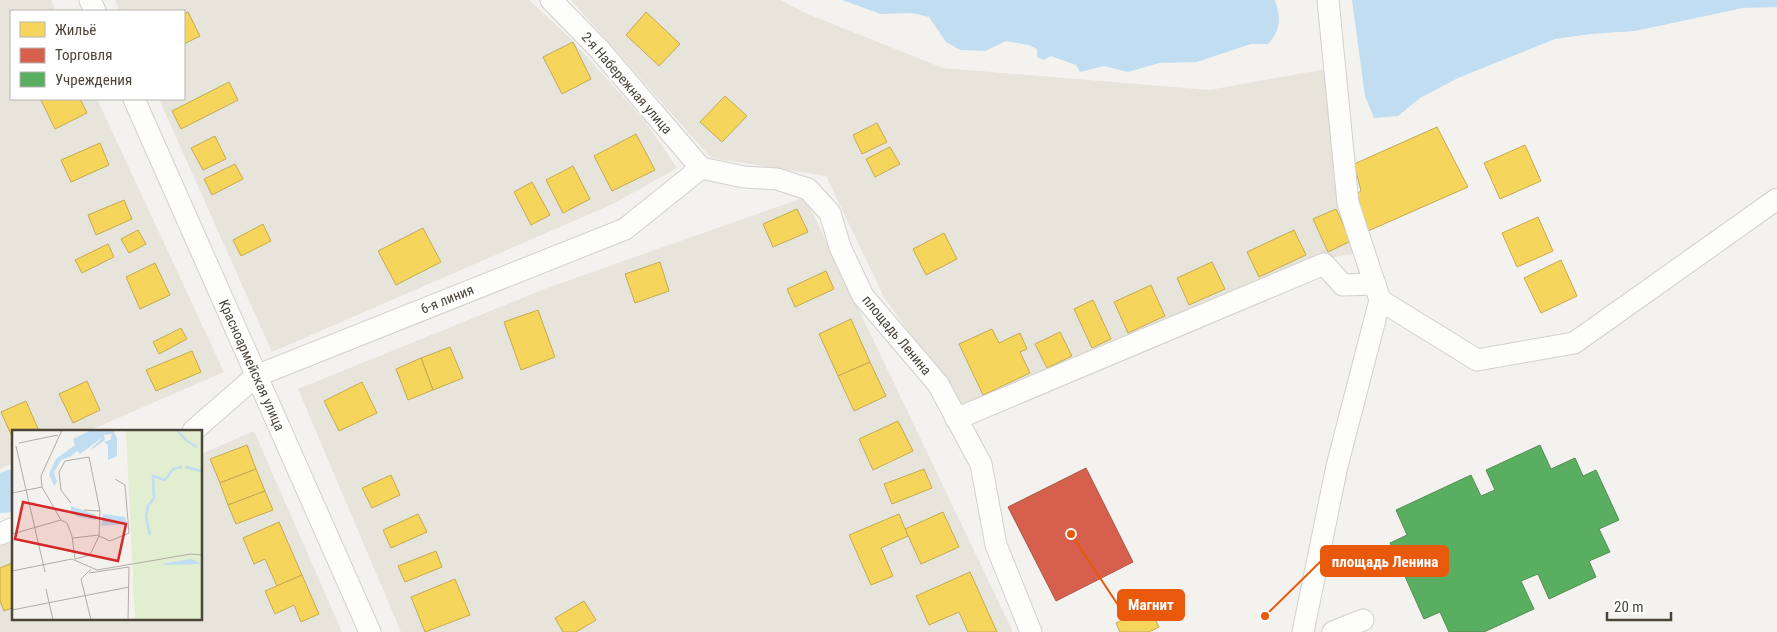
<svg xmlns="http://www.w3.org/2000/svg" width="1777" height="632" font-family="'Roboto Condensed',sans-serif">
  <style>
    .residential { fill: #e7e4dc }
    .water { fill: #c0ddf1 }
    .homes { fill: #f6d55c; stroke: #c3aa52 }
    .shops { fill: #d6604d; stroke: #ac5847 }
    .public { fill: #5aae61; stroke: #568e55 }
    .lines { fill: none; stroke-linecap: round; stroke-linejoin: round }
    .minor-casing { stroke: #d2d0cb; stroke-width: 23 }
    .minor { stroke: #fdfdfc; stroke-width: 21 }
    .labels { text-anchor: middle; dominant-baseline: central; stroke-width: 5; stroke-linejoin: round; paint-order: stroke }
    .street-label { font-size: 14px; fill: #4b4439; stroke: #fff }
    .inset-river { fill: none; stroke: #c0ddf1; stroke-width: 2.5 }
    .inset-road { fill: none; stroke: #b0aca6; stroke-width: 1 }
    .view { fill: #d62828; fill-opacity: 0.15; stroke: #d62828; stroke-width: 2.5 }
    .inset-edge { fill: none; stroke: #4b4439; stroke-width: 2.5 }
    .leader { fill: none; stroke: #e8590c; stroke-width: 2 }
    .callout-dot { fill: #e8590c; stroke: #fff; stroke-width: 2 }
    .callout { fill: #e8590c; stroke: #e8590c; stroke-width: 2 }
    .callout-label { font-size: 15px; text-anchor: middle; font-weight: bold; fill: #fff }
  </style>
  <rect width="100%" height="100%" fill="#f4f2ee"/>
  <!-- residential -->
  <g class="residential">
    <polygon points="0,0 51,0 56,11 11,11 11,99 97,99 224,372 88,431 14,431 14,463 0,469"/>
    <polygon points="115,0 529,0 569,37 645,121 677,168 613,204 272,352 159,99 184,99 184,11 120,11"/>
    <polygon points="571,0 781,0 805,13 943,68 1209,90 1326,69 1360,253 1321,259 962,406 884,297 826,176 711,158"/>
    <polygon points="805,197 1013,632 401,632 298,389 547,288"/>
    <polygon points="254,431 342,632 0,632 0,544 14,538 14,618 201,618 201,454"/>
  </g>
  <!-- water -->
  <g class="water">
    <path d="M842,0H1275C1281,18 1281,30 1268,44H1251L1197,62L1159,63L1128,72L1104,66L1080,72L1076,65L1051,56L1044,60L1037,57V49L1029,45L1006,41L985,51L960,50L946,42L929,17L912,13L881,14Z"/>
    <polygon points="1352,0 1777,0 1777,7 1743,8 1635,31 1590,34 1555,39 1458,78 1420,98 1398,116 1374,118 1365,96"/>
    <polygon points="14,468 14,512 0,513 0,473"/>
  </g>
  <!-- homes -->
  <g class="homes">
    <polygon points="188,12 200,36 184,44 184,14"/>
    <polygon points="646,12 680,44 659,66 626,35"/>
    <polygon points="573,42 591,79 562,94 543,57"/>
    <polygon points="229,82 238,100 181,129 172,111"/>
    <polygon points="725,96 747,116 722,142 700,122"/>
    <polygon points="43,99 80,99 87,113 55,129 41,100"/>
    <polygon points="877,123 887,142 862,154 853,135"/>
    <polygon points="1437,127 1468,187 1368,231 1353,196 1361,191 1354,164"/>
    <polygon points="636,134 655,170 612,191 594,156"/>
    <polygon points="215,136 226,159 203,170 191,148"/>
    <polygon points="100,143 109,165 71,182 61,160"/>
    <polygon points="1525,145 1541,181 1500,199 1484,163"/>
    <polygon points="890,147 900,164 875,177 866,159"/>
    <polygon points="235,164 243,179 212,195 204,179"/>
    <polygon points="573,166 590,199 563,213 546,180"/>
    <polygon points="532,182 550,215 531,225 514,192"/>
    <polygon points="124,200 132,219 96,235 88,215"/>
    <polygon points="797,209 808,232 773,247 763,224"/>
    <polygon points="1336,209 1351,241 1328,252 1313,219"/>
    <polygon points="1538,217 1553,251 1517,267 1502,233"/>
    <polygon points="263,224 271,241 241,256 233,240"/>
    <polygon points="423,228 441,262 396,285 378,251"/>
    <polygon points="138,230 146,244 129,253 121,239"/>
    <polygon points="1294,230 1306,255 1259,277 1247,252"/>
    <polygon points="944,233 957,259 926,275 913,249"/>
    <polygon points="108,244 114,257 82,273 75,260"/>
    <polygon points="1561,260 1577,296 1541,313 1524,278"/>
    <polygon points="660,262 669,291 635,303 625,274"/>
    <polygon points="1212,262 1225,289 1189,305 1177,278"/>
    <polygon points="155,263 170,295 140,309 126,277"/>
    <polygon points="826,271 834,289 795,307 787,289"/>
    <polygon points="1151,285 1165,316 1128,333 1114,302"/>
    <polygon points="1093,300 1111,339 1092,348 1074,309"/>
    <polygon points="538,310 555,357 521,370 504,322"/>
    <polygon points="851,319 870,362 838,376 819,334"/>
    <polygon points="181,328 187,339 159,354 153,342"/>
    <polygon points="992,329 999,343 1020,333 1027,349 1020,352 1030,373 983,395 959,344"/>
    <polygon points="1060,332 1072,356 1047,368 1035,344"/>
    <polygon points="450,347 463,378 433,390 421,358"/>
    <polygon points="192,351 201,372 156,391 146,370"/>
    <polygon points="421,358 433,390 408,400 396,369"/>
    <polygon points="870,362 886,396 854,411 838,376"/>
    <polygon points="87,381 100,410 73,423 59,394"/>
    <polygon points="362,382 377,413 339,431 324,401"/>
    <polygon points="26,401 39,431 14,431 14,441 1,412"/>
    <polygon points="898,421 913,451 873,470 859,439"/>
    <polygon points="247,445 256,469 220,483 210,459"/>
    <polygon points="256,469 265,491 228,505 220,483"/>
    <polygon points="924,469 932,488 892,504 884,484"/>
    <polygon points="391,475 400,495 372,508 362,488"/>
    <polygon points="265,491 273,510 236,524 228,505"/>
    <polygon points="943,512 959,547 921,564 905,529"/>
    <polygon points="418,514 427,532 391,548 383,530"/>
    <polygon points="899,514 908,536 881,548 893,576 871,585 849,535"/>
    <polygon points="279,522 302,575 277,586 265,559 254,564 243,538"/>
    <polygon points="436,551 442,567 405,582 398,566"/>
    <polygon points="14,562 14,607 4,611 0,601 0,568"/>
    <polygon points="970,572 997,632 968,632 959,612 929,625 916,596"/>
    <polygon points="302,575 319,614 301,622 294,605 275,614 265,591"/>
    <polygon points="455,579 470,615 425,632 411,597"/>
    <polygon points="584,601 596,620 576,632 563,632 555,618"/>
    <polygon points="1149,607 1159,627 1149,632 1120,632 1116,623"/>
  </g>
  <!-- shops -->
  <polygon class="shops" points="1086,468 1133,562 1056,601 1008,507"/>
  <!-- public -->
  <polygon class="public" points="1540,445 1551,469 1575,458 1583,476 1596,470 1619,520 1599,529 1610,552 1589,561 1596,577 1549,599 1538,574 1521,581 1534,609 1484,632 1449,632 1440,612 1424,619 1390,543 1407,535 1396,510 1471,475 1481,496 1495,490 1486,470"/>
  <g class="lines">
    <!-- minor casing -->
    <g class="minor-casing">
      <g id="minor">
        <polyline points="90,0 95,11"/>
        <polyline points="551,0 599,49 701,168"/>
        <polyline points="134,99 370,632"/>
        <polyline points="701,168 744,177 777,179 808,189 830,213 840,247 863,296 938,384 981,464 996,545 1031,632"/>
        <polyline points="1380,300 1477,360 1574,343 1777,199"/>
        <polyline points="956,419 1324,264 1343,285 1375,284"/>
        <polyline points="193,431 256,376 625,229 701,168"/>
        <polyline points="0,534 14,528"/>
        <polyline points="1303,632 1337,466 1380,300 1348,203 1328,0"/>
        <polyline points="1333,632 1363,620"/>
      </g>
    </g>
    <!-- minor -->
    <use href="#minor" class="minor"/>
  </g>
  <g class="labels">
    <!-- street labels -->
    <g class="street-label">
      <text transform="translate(627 83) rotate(49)">2-я Набережная улица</text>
      <text transform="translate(447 299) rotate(-22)">6-я линия</text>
      <text transform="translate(897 335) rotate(50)">площадь Ленина</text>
      <text transform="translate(252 365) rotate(66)">Красноармейская улица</text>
    </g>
  </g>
  <!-- overview -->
  <g transform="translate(12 430)">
    <rect width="190" height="190" fill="#f4f2ee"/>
    <path d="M114,0H190V190H123Z" fill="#e1eecf"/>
    <path d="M79,0H101L105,8V26L96,30V15L92,12L98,10L100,4L92,5L93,10L82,18L79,19L91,7L68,24L65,21L58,27L49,30L42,42L45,52L42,56L37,44L44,29L63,15L61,9ZM59,76L84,85V90L66,87L59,82ZM91,84L113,87L115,94L89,96ZM180,129L190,134L151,135L154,133Z" fill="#c0ddf1"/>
    <path class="inset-river" d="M165,0L175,11L185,17M173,37L190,41M138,105L134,87L136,76L142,68L141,46L153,50L161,39L170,37"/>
    <path class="inset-road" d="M7,13L46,5M4,16L33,142M0,63L30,57M72,80L88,81M49,90L55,93L60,106L63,129L78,125L87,106L88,81L77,27L53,31L47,42L49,60L59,73M49,90L30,57L29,46L50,0M0,104L49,90M87,106L98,111L117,103L113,55L103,49M61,108L87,105M79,139L69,149L79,190M0,141L60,129L85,140L179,124L190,125M77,143L117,137L116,190M34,159L41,190M0,180L117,157"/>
    <path class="view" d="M11,72L114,94L106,131L3,109Z"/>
    <rect width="190" height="190" class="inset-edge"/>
  </g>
  <!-- callouts -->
  <path class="leader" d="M1265 616L1321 561M1071 534L1118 605"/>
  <g class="callout-dot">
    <circle cx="1265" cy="616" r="5"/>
    <circle cx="1071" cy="534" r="5"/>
  </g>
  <g class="callout">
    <rect x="1321" y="546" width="127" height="30" rx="5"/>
    <rect x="1118" y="590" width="66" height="30" rx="5"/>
  </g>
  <g class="callout-label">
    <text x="1385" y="567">площадь Ленина</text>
    <text x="1151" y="610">Магнит</text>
  </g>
  <!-- legend -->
  <rect x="10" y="10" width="175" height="90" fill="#ffffff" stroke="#b7b4b0"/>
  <rect x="20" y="22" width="25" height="15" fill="#f6d55c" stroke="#b7b4b0"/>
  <text x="55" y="35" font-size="15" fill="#4b4439">Жильё</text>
  <rect x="20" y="48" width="25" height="15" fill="#d6604d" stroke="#b7b4b0"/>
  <text x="55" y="60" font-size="15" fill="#4b4439">Торговля</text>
  <rect x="20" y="72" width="25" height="15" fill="#5aae61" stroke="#b7b4b0"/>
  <text x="55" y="85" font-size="15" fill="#4b4439">Учреждения</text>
  <!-- scale -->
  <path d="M1607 612v8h64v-8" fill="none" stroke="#4b4439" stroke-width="2.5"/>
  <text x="1614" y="612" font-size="15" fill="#4b4439" stroke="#ffffff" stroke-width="4" paint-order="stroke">20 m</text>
</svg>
